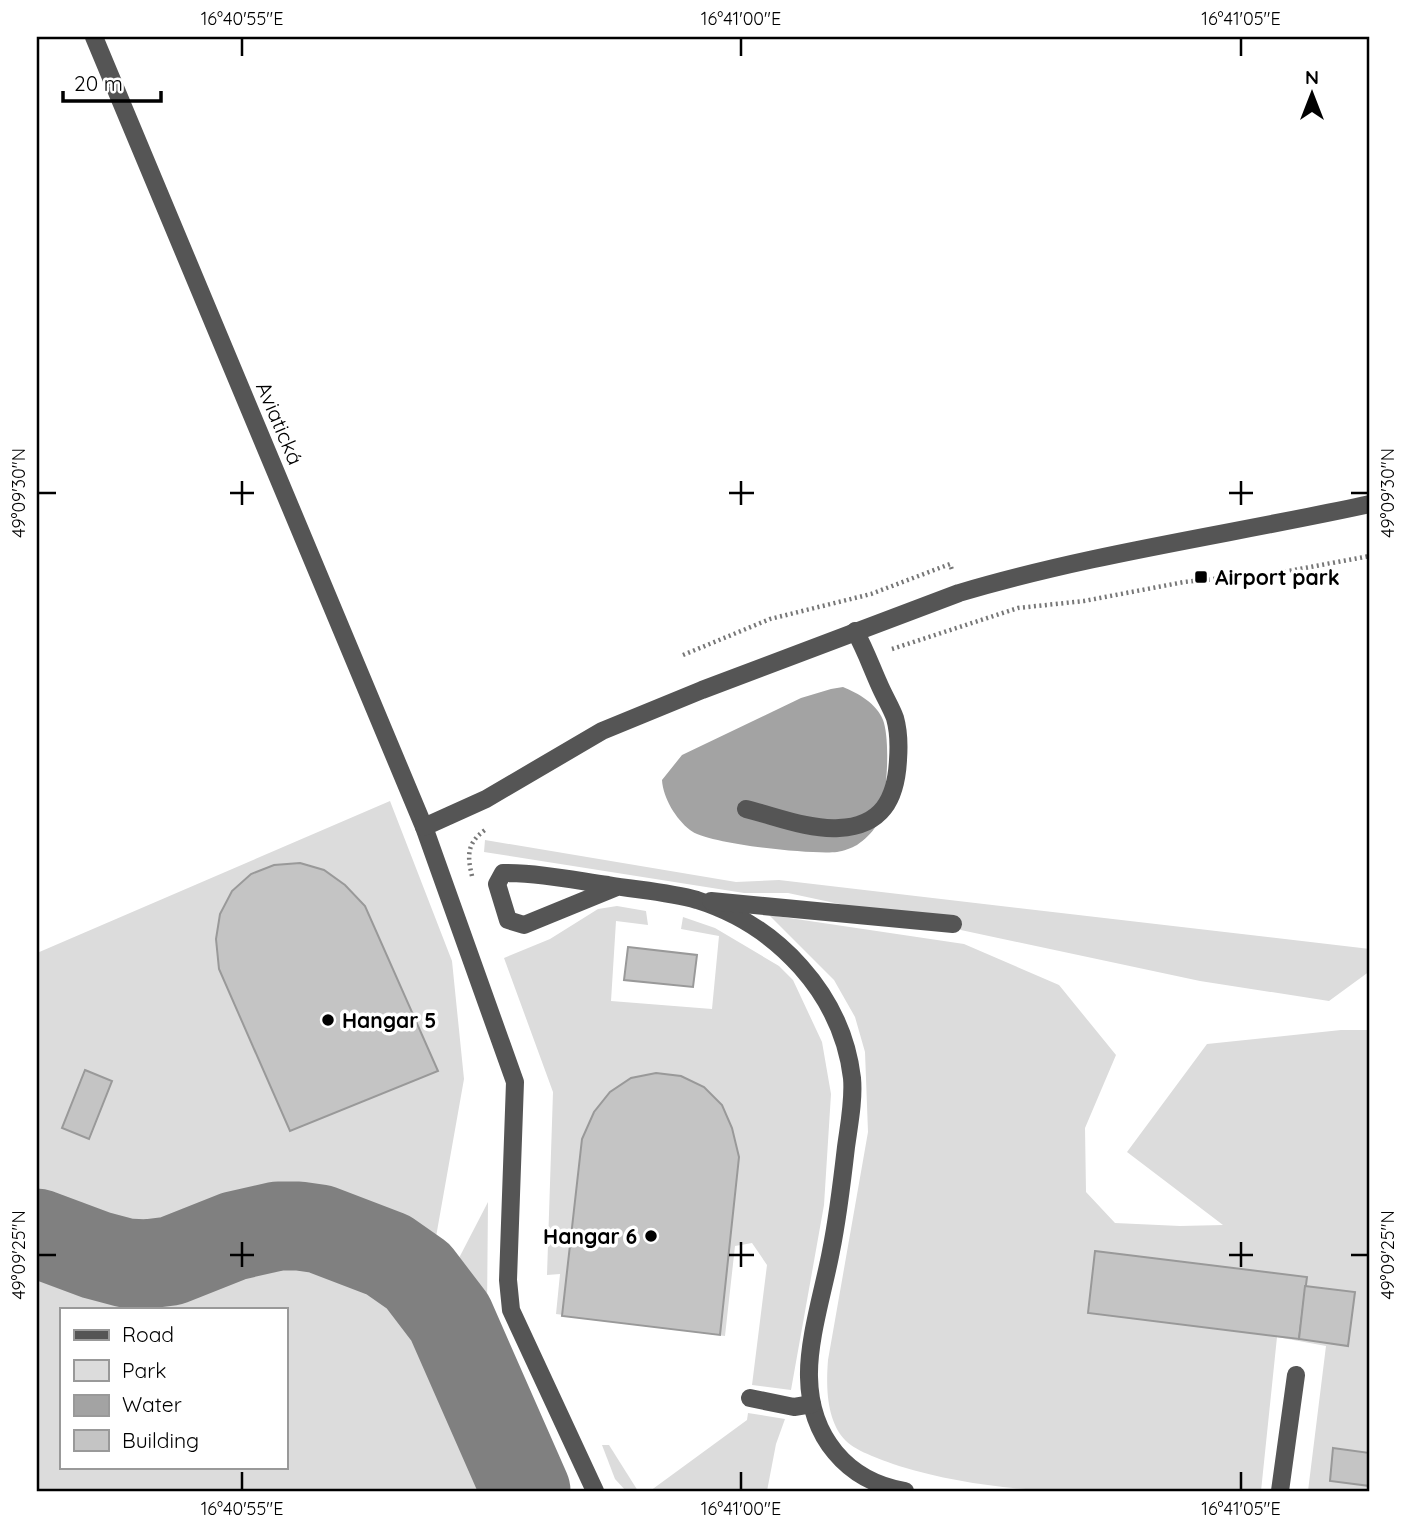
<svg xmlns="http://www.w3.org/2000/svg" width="1407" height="1528" font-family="Quicksand,sans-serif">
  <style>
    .green { fill: #dcdcdc; fill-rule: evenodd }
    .water { fill: #a3a3a3 }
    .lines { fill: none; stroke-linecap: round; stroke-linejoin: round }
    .taxiway { stroke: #808080; stroke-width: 89 }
    .building { fill: #c4c4c4; stroke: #999; stroke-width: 2 }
    .path { stroke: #777; stroke-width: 4.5; stroke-dasharray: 2 3.5; stroke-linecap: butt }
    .minor { stroke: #555; stroke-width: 18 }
    .ticks { fill: none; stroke: #000; stroke-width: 2.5 }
    .poi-dot { fill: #000; stroke: #fff; stroke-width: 2.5 }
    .labels { text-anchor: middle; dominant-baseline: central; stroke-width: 7; stroke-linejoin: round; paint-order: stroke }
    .street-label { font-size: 21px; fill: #000; stroke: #fff }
    .poi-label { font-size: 21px; font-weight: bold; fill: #000; stroke: #fff; text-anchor: start }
    .neatline { fill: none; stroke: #000; stroke-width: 2.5 }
    .ticks-label { font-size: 18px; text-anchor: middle; fill: #000 }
  </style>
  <rect width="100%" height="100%" fill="#fff"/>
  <!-- green -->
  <g class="green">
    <path d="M390,801L452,961L464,1079L420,1327L491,1491H37V953ZM61,1309H285V1467H61Z"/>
    <polygon points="485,840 736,882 779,880 1370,949 1370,971 1329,1001 1200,981 788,893 744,893 484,852"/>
    <polygon points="617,906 646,911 648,925 616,921 611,1001 712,1009 719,936 681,929 683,917 715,928 779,966 793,980 822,1042 831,1094 824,1205 791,1390 752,1385 767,1265 752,1243 735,1246 725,1336 556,1314 560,1274 547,1275 553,1092 504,958 550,939 598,909"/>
    <path d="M769,915L964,944L1059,985L1116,1055L1085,1128L1086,1192L1115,1223L1180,1226L1223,1225L1127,1152L1207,1044L1341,1030H1370V1491H1308L1326,1346L1277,1337L1261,1491C1140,1491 1016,1502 899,1466C885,1461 857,1452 846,1441C826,1421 826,1386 828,1360L868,1132L865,1052L855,1017L834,980Z"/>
    <polygon points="488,1202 487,1310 497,1344 477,1305 459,1258"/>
    <polygon points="748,1413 785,1419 776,1444 767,1491 650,1491 747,1420"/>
    <polygon points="536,1422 543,1427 569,1491 557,1491 529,1425"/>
    <polygon points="602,1445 609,1445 638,1491 626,1491 615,1479"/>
  </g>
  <!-- water -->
  <path class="water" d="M843,687C858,693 877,704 883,720C891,741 887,807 876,826C872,833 864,840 857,845C852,848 843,851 837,852C813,855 706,844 690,830C676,819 663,798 662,780L682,755L801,698L831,689Z"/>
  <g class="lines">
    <!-- taxiway -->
    <polyline class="taxiway" points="37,1233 96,1255 126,1263 147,1264 171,1261 234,1236 278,1226 299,1226 320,1229 388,1255 418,1276 450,1318 526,1491"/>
  </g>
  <!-- building -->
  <g class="building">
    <polygon points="300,863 324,870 345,885 365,906 438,1071 290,1131 219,969 216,939 220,914 232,891 251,874 274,865"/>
    <polygon points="628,947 697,955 693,987 624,980"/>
    <polygon points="85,1070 112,1081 89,1139 62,1128"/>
    <polygon points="656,1073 681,1076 704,1087 722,1105 732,1128 739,1157 720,1335 562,1316 582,1139 594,1112 610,1092 631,1078"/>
    <polygon points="1095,1251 1307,1277 1299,1339 1088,1313"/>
    <polygon points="1305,1286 1355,1292 1348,1346 1299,1339"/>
    <polygon points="1333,1448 1370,1453 1370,1486 1330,1481"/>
  </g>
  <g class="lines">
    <!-- path -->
    <g class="path">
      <polyline points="892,649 1018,608 1084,601 1184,582 1283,572 1370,556"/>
      <polyline points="683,655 770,619 871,594 950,564 952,570"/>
      <path d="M472,876C467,855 467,843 485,830"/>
    </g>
    <!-- minor -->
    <g class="minor">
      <polyline points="94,37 424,827 515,1082 508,1280 511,1310 595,1491"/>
      <path d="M746,809C775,816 809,830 839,828C882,826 896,799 898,760C899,746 899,732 895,718C891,707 884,696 879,684C871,666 865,649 855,631"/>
      <path d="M424,827L486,799L602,731L702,690L959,593C1093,553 1233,534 1370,504"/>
      <path d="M617,887L524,925L508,920L497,884L503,873C539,873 573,880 608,885C637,890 669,892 697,900C777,925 842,994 852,1078C854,1100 849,1125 846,1147C842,1182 838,1217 831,1251C824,1289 808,1339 809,1377C810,1436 846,1481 905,1491"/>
      <polyline points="711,901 953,924"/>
      <polyline points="750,1398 794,1407 812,1404"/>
      <polyline points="1280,1491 1296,1375"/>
    </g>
  </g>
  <!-- ticks -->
  <path class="ticks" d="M242,38V56M741,38V56M1241,38V56M242,481V505M741,481V505M1241,481V505M38,493H56M230,493H254M729,493H754M1229,493H1253M1351,493H1368M242,1242V1267M741,1242V1267M1241,1242V1267M38,1255H56M230,1255H254M729,1255H754M1229,1255H1253M1351,1255H1368M242,1472V1490M741,1472V1490M1241,1472V1490"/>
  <!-- markers -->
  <g class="poi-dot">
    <rect x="1194" y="570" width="14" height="14" rx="3.5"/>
    <circle cx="328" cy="1020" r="7"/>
    <circle cx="651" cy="1236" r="7"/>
  </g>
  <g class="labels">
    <!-- street labels -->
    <g class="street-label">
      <text transform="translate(280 423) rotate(67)">Aviatická</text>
    </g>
    <!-- poi labels -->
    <g class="poi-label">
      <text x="1215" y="577">Airport park</text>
      <text x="342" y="1020">Hangar 5</text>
      <text x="637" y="1236" text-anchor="end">Hangar 6</text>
    </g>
  </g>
  <!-- border -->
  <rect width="1407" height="1528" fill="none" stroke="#ffffff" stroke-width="77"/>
  <!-- legend -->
  <rect x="60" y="1308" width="228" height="161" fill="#ffffff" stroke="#999999" stroke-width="2"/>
  <rect x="74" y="1330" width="35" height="10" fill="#555555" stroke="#999999" stroke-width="2"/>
  <text x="122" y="1342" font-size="21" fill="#000000">Road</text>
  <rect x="74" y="1360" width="35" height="21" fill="#dcdcdc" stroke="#999999" stroke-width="2"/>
  <text x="122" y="1378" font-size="21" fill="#000000">Park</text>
  <rect x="74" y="1395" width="35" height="21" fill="#a3a3a3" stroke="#999999" stroke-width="2"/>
  <text x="122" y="1412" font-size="21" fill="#000000">Water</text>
  <rect x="74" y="1430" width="35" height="21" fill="#c4c4c4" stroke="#999999" stroke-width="2"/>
  <text x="122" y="1448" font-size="21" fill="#000000">Building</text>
  <!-- north arrow -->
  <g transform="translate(1312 94)" stroke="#ffffff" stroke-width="5" paint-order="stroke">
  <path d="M0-5L12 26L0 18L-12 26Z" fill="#000000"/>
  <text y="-10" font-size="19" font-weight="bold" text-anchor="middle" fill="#000000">N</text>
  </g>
  <!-- scale -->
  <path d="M63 91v10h98v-10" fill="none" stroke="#000000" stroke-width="3.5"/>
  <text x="74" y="91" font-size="21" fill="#000000" stroke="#ffffff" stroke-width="5" paint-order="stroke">20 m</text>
  <rect x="38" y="38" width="1330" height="1452" class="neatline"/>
  <g class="ticks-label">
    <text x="242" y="25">16°40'55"E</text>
    <text x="741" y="25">16°41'00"E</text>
    <text x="1241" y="25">16°41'05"E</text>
    <text transform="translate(19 493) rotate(-90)" y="6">49°09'30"N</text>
    <text transform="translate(1388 493) rotate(-90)" y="6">49°09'30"N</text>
    <text transform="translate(19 1255) rotate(-90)" y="6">49°09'25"N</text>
    <text transform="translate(1388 1255) rotate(-90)" y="6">49°09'25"N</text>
    <text x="242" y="1515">16°40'55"E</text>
    <text x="741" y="1515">16°41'00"E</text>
    <text x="1241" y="1515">16°41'05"E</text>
  </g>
</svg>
